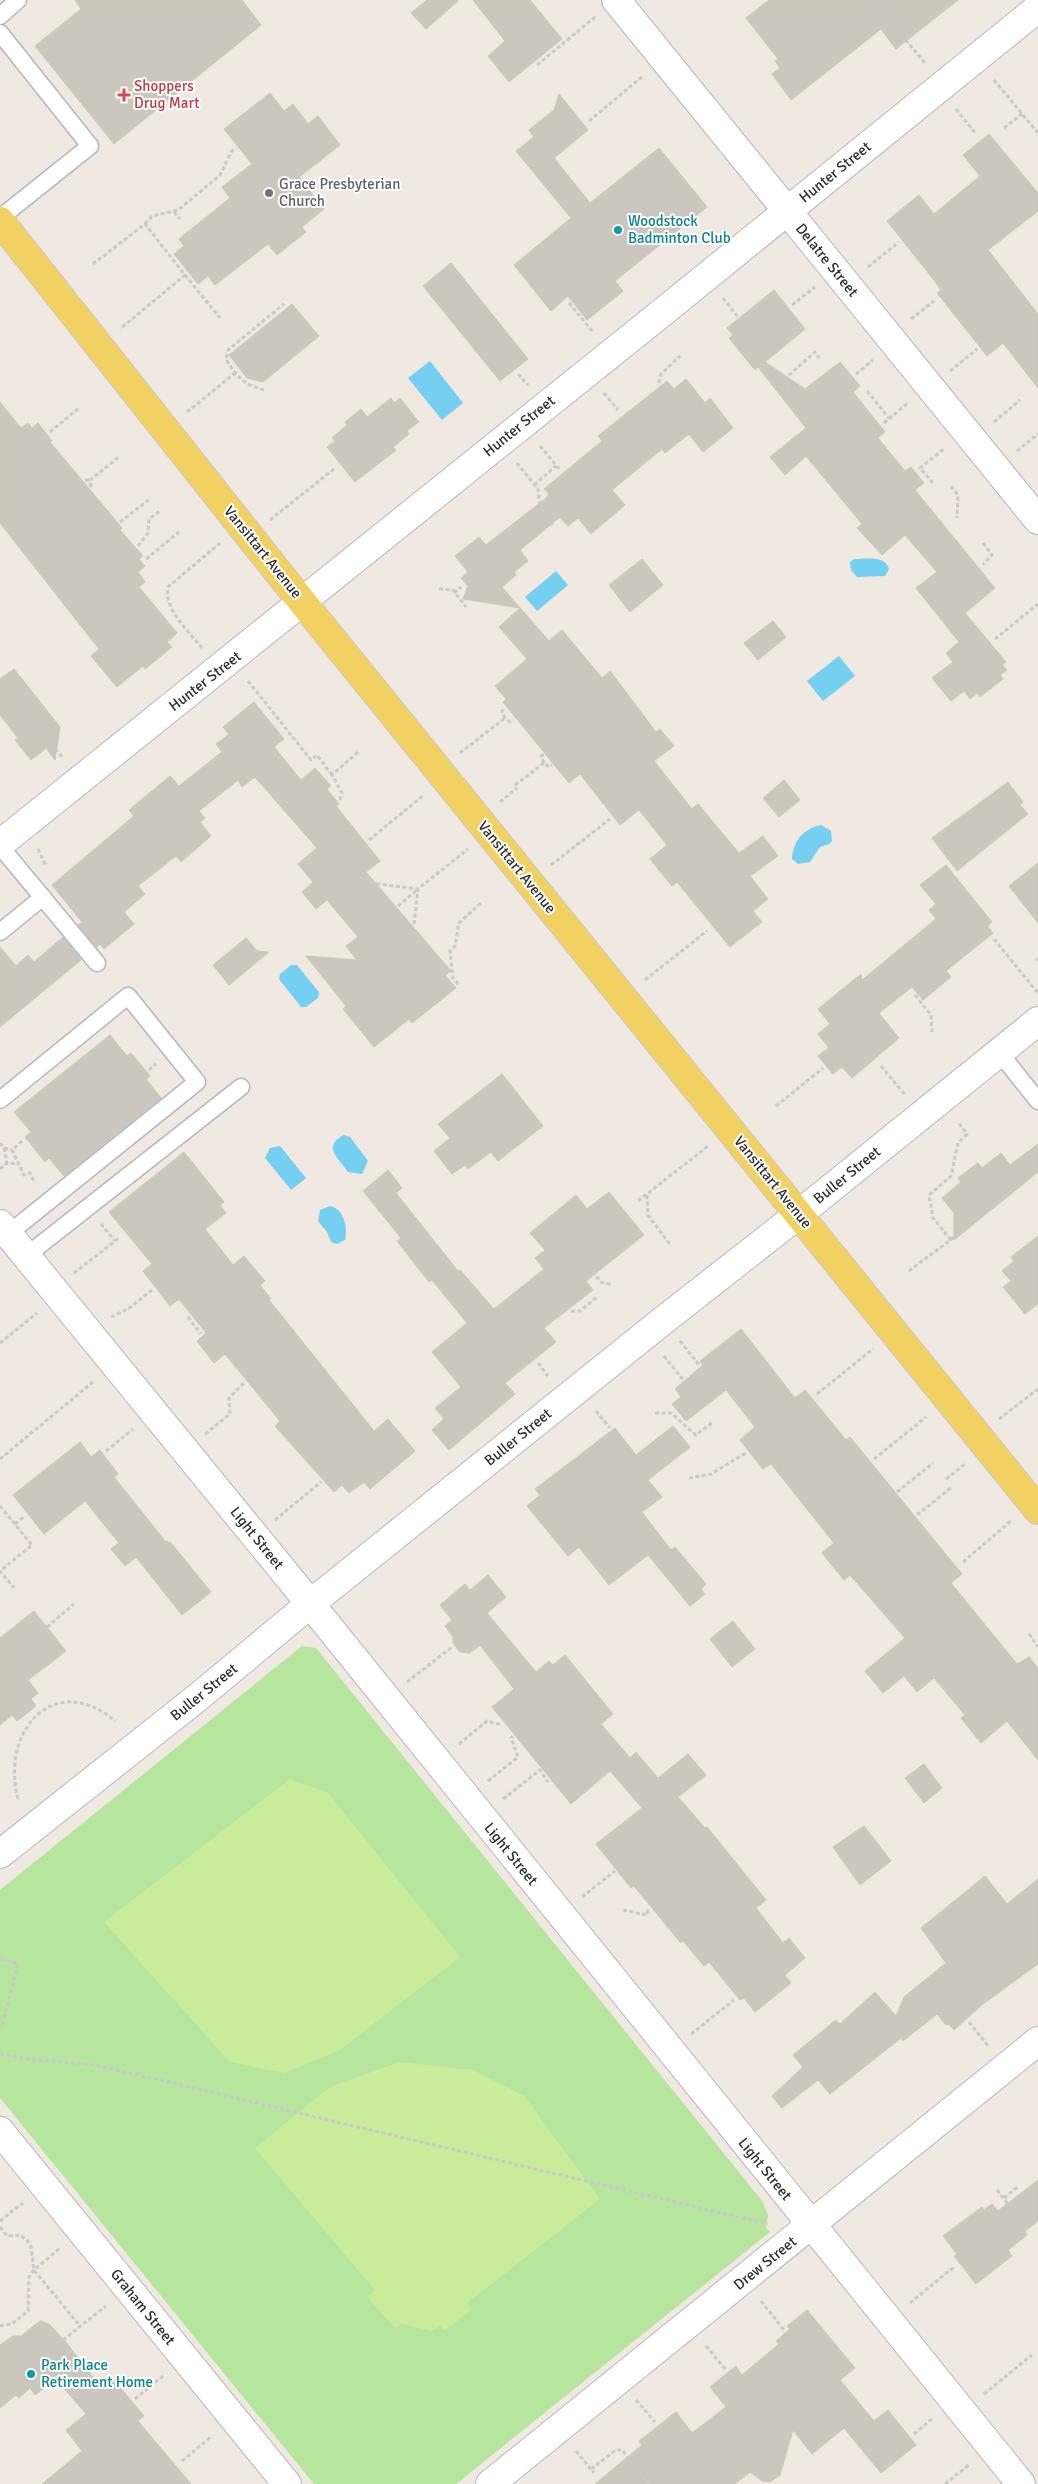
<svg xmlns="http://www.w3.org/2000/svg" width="1038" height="2484" font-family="Signika,sans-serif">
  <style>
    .green { fill: #b6e59e }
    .pitch { fill: #c9ec9a }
    .water { fill: #75cff0 }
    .building { fill: #cbc7bf; stroke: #cbc5ba }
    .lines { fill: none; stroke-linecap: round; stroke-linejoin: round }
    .service-casing { stroke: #b4b7c1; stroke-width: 19 }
    .minor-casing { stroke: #b4b7c1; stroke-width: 30 }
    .primary-casing { stroke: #c9c9c9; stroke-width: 30 }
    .path { stroke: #c9c9c9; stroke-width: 3; stroke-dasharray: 4 2.5; stroke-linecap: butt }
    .service { stroke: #fff; stroke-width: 16 }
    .minor { stroke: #fff; stroke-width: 28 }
    .primary { stroke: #f2d163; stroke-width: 28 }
    .health-dot { fill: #e0444e; stroke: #fff; stroke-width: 2 }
    .worship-dot { fill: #6b7280; stroke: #fff; stroke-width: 2 }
    .culture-dot { fill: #0f9aa8; stroke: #fff; stroke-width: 2 }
    .labels { text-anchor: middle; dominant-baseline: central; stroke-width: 4; stroke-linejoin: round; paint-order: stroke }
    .health-label { font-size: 15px; fill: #be3a42; stroke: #fff; text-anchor: start }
    .street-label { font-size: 15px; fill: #2e2e2e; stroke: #fff }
    .worship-label { font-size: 15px; fill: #5b616d; stroke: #fff; text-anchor: start }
    .culture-label { font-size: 15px; fill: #0d838f; stroke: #fff; text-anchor: start }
  </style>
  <rect width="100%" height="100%" fill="#efe9e1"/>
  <!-- green -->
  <polygon class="green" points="302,1646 316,1648 763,2202 768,2215 766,2228 770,2232 456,2484 314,2484 0,2098 0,1890"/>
  <!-- pitch -->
  <g class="pitch">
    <polygon points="290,1779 328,1793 460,1957 340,2050 284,2073 230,2062 104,1922"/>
    <polygon points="399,2062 473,2070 524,2096 600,2199 467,2303 473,2309 445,2330 440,2326 431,2331 401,2324 395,2328 367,2297 375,2290 255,2148 330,2087"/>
  </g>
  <!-- water -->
  <g class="water">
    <polygon points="430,361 463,403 442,420 408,378"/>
    <path d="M854,559C867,559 885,555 889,569L885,576L857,577L851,570L850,562Z"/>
    <polygon points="556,571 568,585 537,611 525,597"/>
    <polygon points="839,656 855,676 823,701 807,681"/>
    <path d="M821,825L831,831L832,841L829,844L820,847L810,862L798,864L792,859C793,841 803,829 821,825Z"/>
    <polygon points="291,965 297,965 319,992 318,998 306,1007 301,1007 279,979 280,974"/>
    <path d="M344,1135L350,1137L368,1161L362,1174L348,1172C338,1158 322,1146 344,1135Z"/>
    <polygon points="280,1146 306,1178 291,1190 265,1158 270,1148"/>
    <path d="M330,1206C344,1209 348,1227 345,1240L337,1244L331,1242L327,1232L318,1221L320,1210Z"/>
  </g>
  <!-- building -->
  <g class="building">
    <polygon points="75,0 242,0 261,25 114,144 35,46 81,9"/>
    <polygon points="427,0 459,0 426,29 411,13"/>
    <polygon points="473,0 530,0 562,39 509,82 488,56 505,41"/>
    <polygon points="769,0 958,0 896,49 881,29 791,100 772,74 780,68 775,61 778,59 746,18"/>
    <polygon points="270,93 284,111 293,104 308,124 318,116 340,145 299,177 324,209 302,227 306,232 277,255 268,244 215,285 208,276 198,284 174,254 184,246 179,239 230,198 222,187 252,164 224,129"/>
    <polygon points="559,94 588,130 554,158 590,203 659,148 707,207 615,281 623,291 587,320 568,296 551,311 514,265 571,218 516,151 534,137 529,130 554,110"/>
    <polygon points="989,134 1038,193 1038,211 988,250 1038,314 1038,388 1003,343 987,356 937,293 941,290 934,280 887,221 919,195 934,214 980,176 963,155"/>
    <polygon points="451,263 528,359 500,381 423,286"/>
    <polygon points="774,290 805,329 765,362 805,389 840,362 860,386 853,392 885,432 878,438 905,471 911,467 924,483 915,490 995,588 965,613 1006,662 1002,665 1007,670 1000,675 1003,679 980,697 977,693 970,699 964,691 951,701 932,678 953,662 946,653 959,642 916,588 937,572 905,535 882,555 857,528 862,524 806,456 785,475 770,457 806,428 758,367 755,370 729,338 733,335 727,328"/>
    <polygon points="292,304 319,336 263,382 247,378 229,355"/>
    <polygon points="686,379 705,403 710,398 733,428 703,452 689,434 665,453 662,449 612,490 625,505 591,534 578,518 568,526 560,517 520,550 528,561 514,572 516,575 502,587 549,641 562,630 602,678 610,671 656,732 660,729 674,746 654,761 692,809 698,804 739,853 763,836 778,856 750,876 768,899 753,911 762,922 730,947 677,882 672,886 650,859 667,845 639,810 620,825 580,774 569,783 503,702 506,699 495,686 527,659 499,627 520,608 463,599 468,586 461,578 468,572 455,556 479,537 486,545 545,499 549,494 544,489 602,441 598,436 667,381 674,389"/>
    <polygon points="391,398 394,403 400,398 419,422 407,431 409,434 393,447 396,450 355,482 327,447 335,441 332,438 347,425 345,422 361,409 367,417"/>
    <polygon points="0,402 21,428 28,423 32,428 38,423 52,441 50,442 122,528 120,530 143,556 139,559 145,566 138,572 145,582 139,587 177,633 167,642 172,647 145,669 143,666 117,687 91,656 99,649 0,523"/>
    <polygon points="642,559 663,585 630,612 609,585"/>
    <polygon points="773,621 786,637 758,660 744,643"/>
    <polygon points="14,669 60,727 55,760 46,748 31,760 15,740 18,738 0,715 0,679"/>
    <polygon points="254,702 284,739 274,747 301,780 315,768 331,786 327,789 339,804 336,806 380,861 366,872 451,971 445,975 456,988 412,1023 409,1019 374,1047 343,1009 346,1006 306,956 357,960 346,946 358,937 327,900 316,909 302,892 313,882 298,864 317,848 255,777 242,787 238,780 199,811 205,818 200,822 211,836 181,862 176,856 138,886 145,894 124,912 134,924 104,949 100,944 97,947 78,925 82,922 52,885 134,816 129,810 170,776 179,786 222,752 216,744 229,734 223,727"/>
    <polygon points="784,780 800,800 779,817 763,798"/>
    <polygon points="1008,782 1023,802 1020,805 1028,814 957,871 932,838"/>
    <polygon points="1038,863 1038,923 1009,886"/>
    <polygon points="946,865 992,922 987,926 993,933 946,971 951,977 923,1000 912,987 879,1013 899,1038 852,1078 842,1067 833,1074 818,1056 829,1048 818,1034 830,1024 818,1009 861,974 862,980 936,919 929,910 936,904 920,885"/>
    <polygon points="63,937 81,960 0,1027 0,947 16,966 28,955 34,962"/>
    <polygon points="246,938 257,951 269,952 229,985 213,965"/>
    <polygon points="110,1035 127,1056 131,1053 150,1076 146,1079 161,1098 64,1176 49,1158 45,1162 25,1137 31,1132 14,1112"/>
    <polygon points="502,1074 543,1126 498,1161 491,1152 468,1169 465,1165 452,1174 434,1151 450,1138 438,1124"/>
    <polygon points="1038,1144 1038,1172 954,1240 954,1213 942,1198 961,1182 958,1178 978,1163 982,1168 1001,1153 1010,1165"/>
    <polygon points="184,1152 224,1202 220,1205 226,1213 205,1229 233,1265 244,1256 265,1281 260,1285 271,1299 269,1300 374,1431 388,1419 415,1451 370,1489 364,1482 349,1493 342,1485 334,1492 275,1426 280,1421 225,1354 214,1363 197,1341 206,1333 179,1299 170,1306 143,1271 152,1264 109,1212"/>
    <polygon points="388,1170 402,1188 396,1193 458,1271 460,1270 494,1309 544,1269 535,1258 545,1250 530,1233 576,1195 587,1209 609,1192 644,1235 586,1281 593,1290 544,1328 556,1342 505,1383 515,1394 449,1450 432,1430 444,1419 435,1408 461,1387 432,1352 467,1323 432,1280 429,1282 397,1241 401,1238 363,1191"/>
    <polygon points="1038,1236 1038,1304 1025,1314 1003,1287 1011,1281 1002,1271 1014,1261 1011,1257"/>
    <polygon points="741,1329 795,1398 805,1390 846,1440 850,1437 962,1574 951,1583 1017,1664 1029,1657 1038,1668 1038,1760 1007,1721 981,1743 961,1718 965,1715 934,1678 917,1692 904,1676 883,1693 865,1671 905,1638 850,1575 844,1580 822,1553 834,1543 771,1464 763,1469 740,1440 755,1427 726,1390 686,1421 672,1404 681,1397 675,1389 703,1365 700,1361"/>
    <polygon points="673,1426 690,1447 648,1480 662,1497 642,1512 671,1550 675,1547 706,1584 701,1589 705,1594 690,1606 648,1555 609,1585 579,1547 568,1556 527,1506 540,1495 535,1489 615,1428 636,1455"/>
    <polygon points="80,1442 91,1457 100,1450 118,1474 114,1477 165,1541 171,1543 211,1592 182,1615 136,1557 125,1566 111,1549 119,1543 85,1501 44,1534 13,1495"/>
    <polygon points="488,1575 506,1597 487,1613 536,1672 549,1661 553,1665 565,1655 613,1714 601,1724 630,1758 636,1752 658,1778 688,1754 706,1775 678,1797 705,1828 707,1827 766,1900 756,1908 783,1943 789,1938 805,1958 785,1975 791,1983 755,2012 744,1998 740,2000 709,1962 704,1966 684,1942 680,1942 634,1886 631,1888 596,1844 642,1808 610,1771 571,1804 492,1707 514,1689 480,1645 470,1653 460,1652 453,1643 453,1637 445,1626 452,1620 440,1605 465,1584 470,1590"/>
    <polygon points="34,1611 66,1651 28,1680 38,1693 31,1699 36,1706 17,1721 12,1715 0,1725 0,1638"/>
    <polygon points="733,1621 755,1649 732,1667 710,1639"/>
    <polygon points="924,1764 942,1788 924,1803 905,1778"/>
    <polygon points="864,1826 891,1861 860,1885 833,1847"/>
    <polygon points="985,1876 1007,1904 1038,1879 1038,1964 983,2004 954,2030 949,2024 946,2025 937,2014 903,2041 901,2038 830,2094 818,2080 782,2108 772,2096 803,2067 793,2055 836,2020 840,2024 875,1992 896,2016 904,1997 946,1963 921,1928"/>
    <polygon points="1038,2180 1038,2221 1025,2231 1027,2235 1008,2250 1012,2256 976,2284 954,2256 957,2254 943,2236 982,2207 984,2210 992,2204 998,2211"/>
    <polygon points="807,2310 855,2368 840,2380 874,2421 888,2410 916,2445 881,2473 844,2428 812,2454 793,2430 780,2475 770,2482 762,2481 750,2472 735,2484 595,2484 642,2445 639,2441 676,2412 692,2433 726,2407 710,2387 736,2366 742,2375 779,2344 776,2341 790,2329 787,2326"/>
    <polygon points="40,2321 49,2324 65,2341 100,2386 105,2382 107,2386 114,2380 144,2416 138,2421 191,2484 42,2484 82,2451 66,2430 86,2414 56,2379 35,2395 30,2388 19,2398 16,2395 0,2408 0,2345 13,2336 21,2336"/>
  </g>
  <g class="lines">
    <!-- service casing -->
    <g class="service-casing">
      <g id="service">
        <polyline points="0,16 18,0"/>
        <polyline points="0,33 90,146 0,218"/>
        <polyline points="0,846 97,963"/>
        <polyline points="0,932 43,897"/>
        <polyline points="999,1052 1038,1101"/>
        <polyline points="0,1100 128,996 197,1082 8,1234 4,1239"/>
        <polyline points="26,1256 241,1087"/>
      </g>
    </g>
    <!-- minor casing -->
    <g class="minor-casing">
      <g id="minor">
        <polyline points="616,0 1038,520"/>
        <path d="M0,844C348,567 693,288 1038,8"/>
        <polyline points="0,1224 295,1585 1021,2484"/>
        <polyline points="0,1854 197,1698 310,1604 660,1323 799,1214 1038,1021"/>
        <polyline points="0,2131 287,2484"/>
        <polyline points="490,2484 1038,2041"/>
      </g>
    </g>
    <!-- primary casing -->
    <g class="primary-casing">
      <polyline id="primary" points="0,221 278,572 1038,1510"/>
    </g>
    <!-- path -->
    <g class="path">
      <polyline points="872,0 926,64"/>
      <polyline points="537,65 595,17"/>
      <polyline points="994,80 1038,133"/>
      <polyline points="956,109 976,134"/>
      <polyline points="589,121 643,76"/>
      <polyline points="1004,128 1022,114"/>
      <polyline points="174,212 180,219"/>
      <polyline points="145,224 152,216 178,210 220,175 231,152 236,148"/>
      <polyline points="93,264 145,224 185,275 120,329"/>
      <polyline points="868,267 899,242"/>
      <polyline points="185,275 220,318"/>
      <polyline points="723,298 738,317"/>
      <polyline points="569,303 594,333"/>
      <polyline points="792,305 815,287"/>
      <polyline points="911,319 934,301"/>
      <polyline points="950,371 977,349"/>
      <polyline points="518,374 528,385"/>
      <polyline points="856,374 873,360"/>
      <polyline points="659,383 661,374 680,356"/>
      <polyline points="789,389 782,381 815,352 819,358"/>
      <path d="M264,390C245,385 236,377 226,359L228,350L284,304"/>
      <polyline points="867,391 889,418"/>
      <polyline points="604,393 618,410"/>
      <polyline points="187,412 235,373"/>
      <polyline points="994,422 1020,400"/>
      <polyline points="884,423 909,402"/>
      <polyline points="50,432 79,408"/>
      <polyline points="540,446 560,470"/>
      <polyline points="1017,451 1038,434"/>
      <polyline points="517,463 538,489 540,509 553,525"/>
      <polyline points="85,480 90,480"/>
      <polyline points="933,483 920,468 945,448"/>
      <polyline points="534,485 556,466"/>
      <polyline points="951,486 958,495 957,518"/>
      <polyline points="91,487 90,480 119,457"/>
      <polyline points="270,520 334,469"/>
      <polyline points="120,522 151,498"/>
      <polyline points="983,543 992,555 983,565"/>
      <polyline points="138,546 148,533 149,519 161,510"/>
      <polyline points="146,559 179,532"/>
      <polyline points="439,589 453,590 466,607"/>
      <polyline points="454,593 461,587"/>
      <polyline points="995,639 1038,604"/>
      <path d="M202,648C188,630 164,610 168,587L220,543"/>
      <polyline points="248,681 311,760 317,755 332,775"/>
      <polyline points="504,710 502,711 505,718 510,722 513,720"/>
      <polyline points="55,749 63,758"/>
      <polyline points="460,753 505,718"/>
      <polyline points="544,755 541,756 544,763 549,767 552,765"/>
      <polyline points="515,785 544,763"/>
      <polyline points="340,800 342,793 332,775 358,752"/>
      <polyline points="500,802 517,788"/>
      <polyline points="369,840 424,795"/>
      <polyline points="38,849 46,866"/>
      <polyline points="551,865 610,819"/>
      <polyline points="370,883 418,889"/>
      <polyline points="398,906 417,890"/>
      <polyline points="414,924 418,889 468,849"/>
      <polyline points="994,939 1038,993"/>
      <polyline points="953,957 962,950"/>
      <polyline points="1036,960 1038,959"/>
      <polyline points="645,980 707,931"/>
      <polyline points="458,984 453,978 450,951 455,946 459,923 481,903"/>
      <polyline points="915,995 931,1015 932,1032"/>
      <polyline points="881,1066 905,1095"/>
      <polyline points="149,1070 156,1064"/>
      <polyline points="776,1106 823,1068"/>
      <polyline points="22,1141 12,1150 24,1175 30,1173 35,1183"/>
      <polyline points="0,1143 4,1148 12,1150"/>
      <polyline points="4,1148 7,1163"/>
      <polyline points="0,1169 7,1163 19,1164"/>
      <polyline points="647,1195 648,1215 671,1246"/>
      <polyline points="638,1201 708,1146"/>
      <polyline points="101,1224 115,1241"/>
      <polyline points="951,1240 933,1218 929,1195 951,1176 958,1143 967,1134 958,1122"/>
      <polyline points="572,1246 601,1282 612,1285"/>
      <polyline points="909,1271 957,1235"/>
      <polyline points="74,1273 119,1238"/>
      <polyline points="571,1311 580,1311 598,1296"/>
      <polyline points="111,1317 128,1309 152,1290"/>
      <polyline points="188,1317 201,1334"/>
      <polyline points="680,1341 700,1366"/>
      <polyline points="0,1343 37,1313"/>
      <polyline points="664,1356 684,1381"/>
      <polyline points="538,1363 548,1376"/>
      <polyline points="817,1394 873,1349"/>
      <polyline points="596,1411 610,1428"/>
      <polyline points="655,1413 671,1413 696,1435 713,1422"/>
      <polyline points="999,1419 1038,1389"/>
      <polyline points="205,1434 230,1414 229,1398 244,1383"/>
      <polyline points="106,1451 133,1429"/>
      <polyline points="0,1459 93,1382"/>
      <polyline points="874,1459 926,1417"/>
      <polyline points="689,1478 711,1474 746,1453"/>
      <polyline points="946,1479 965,1464"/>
      <polyline points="897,1492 933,1463"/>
      <polyline points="0,1506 32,1545 0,1571 14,1588"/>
      <polyline points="917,1515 952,1487"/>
      <polyline points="275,1520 321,1482"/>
      <polyline points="15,1524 25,1516"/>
      <polyline points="963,1562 1012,1520"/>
      <polyline points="47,1627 74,1604"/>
      <polyline points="1029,1634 1038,1647"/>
      <polyline points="407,1682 452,1647"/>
      <polyline points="459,1744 487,1721 498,1724 501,1723"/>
      <polyline points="488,1781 518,1757 511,1738 513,1736"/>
      <path d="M18,1799C0,1730 55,1670 115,1721"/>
      <polyline points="503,1799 540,1770 548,1782"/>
      <polyline points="582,1897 615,1871"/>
      <polyline points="623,1910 647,1915 648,1908"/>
      <polyline points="0,1959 18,1963 2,2026 0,2026"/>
      <polyline points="969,2022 989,2047"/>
      <polyline points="691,2034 734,2000"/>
      <polyline points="0,2054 28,2059 96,2065 768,2224"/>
      <polyline points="997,2190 1011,2208"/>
      <polyline points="1004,2198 1019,2186"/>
      <polyline points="0,2221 23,2203"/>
      <polyline points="0,2227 7,2236 20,2235 27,2240 31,2247 34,2270 80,2326"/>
      <polyline points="761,2301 784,2330"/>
      <polyline points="910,2303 954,2267"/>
      <polyline points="0,2326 12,2324 28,2311 29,2277 34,2270 60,2248"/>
      <polyline points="63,2340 106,2306"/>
      <polyline points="706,2346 726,2370"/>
      <polyline points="984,2394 1032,2355"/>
      <polyline points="135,2399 163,2376"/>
      <polyline points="636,2400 655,2422"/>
      <polyline points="914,2434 933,2418"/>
      <polyline points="576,2451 594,2473"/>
      <polyline points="182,2461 212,2436"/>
      <polyline points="591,2469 616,2450 622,2450 649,2484"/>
      <polyline points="945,2484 970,2464"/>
    </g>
    <!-- service -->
    <use href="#service" class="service"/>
    <!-- minor -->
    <use href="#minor" class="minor"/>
    <!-- primary -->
    <use href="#primary" class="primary"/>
  </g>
  <!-- markers -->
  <path class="health-dot" d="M121.5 87.5h5v5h5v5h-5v5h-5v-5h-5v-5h5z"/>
  <circle class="worship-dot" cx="269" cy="193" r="5"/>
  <g class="culture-dot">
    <circle cx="618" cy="230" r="5"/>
    <circle cx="31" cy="2374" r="5"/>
  </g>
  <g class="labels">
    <!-- health labels -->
    <g class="health-label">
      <text x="134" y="86">Shoppers<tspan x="134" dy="17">Drug Mart</tspan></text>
    </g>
    <!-- street labels -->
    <g class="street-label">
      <text transform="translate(835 172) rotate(-39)">Hunter Street</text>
      <text transform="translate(827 260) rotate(51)">Delatre Street</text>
      <text transform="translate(519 426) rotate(-39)">Hunter Street</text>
      <text transform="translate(263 552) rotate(51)">Vansittart Avenue</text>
      <text transform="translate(205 681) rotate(-38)">Hunter Street</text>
      <text transform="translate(517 867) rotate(51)">Vansittart Avenue</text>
      <text transform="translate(847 1175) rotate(-39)">Buller Street</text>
      <text transform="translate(773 1182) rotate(51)">Vansittart Avenue</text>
      <text transform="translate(518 1437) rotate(-39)">Buller Street</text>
      <text transform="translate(257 1538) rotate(51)">Light Street</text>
      <text transform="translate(204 1692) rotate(-39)">Buller Street</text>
      <text transform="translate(511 1854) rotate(51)">Light Street</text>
      <text transform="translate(765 2169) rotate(51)">Light Street</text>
      <text transform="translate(765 2263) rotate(-39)">Drew Street</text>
      <text transform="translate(143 2307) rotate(51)">Graham Street</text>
    </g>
    <!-- worship labels -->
    <g class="worship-label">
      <text x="279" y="184">Grace Presbyterian<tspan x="279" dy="17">Church</tspan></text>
    </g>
    <!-- culture labels -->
    <g class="culture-label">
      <text x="628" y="221">Woodstock<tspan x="628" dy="17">Badminton Club</tspan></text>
      <text x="41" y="2365">Park Place<tspan x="41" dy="17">Retirement Home</tspan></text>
    </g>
  </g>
</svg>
